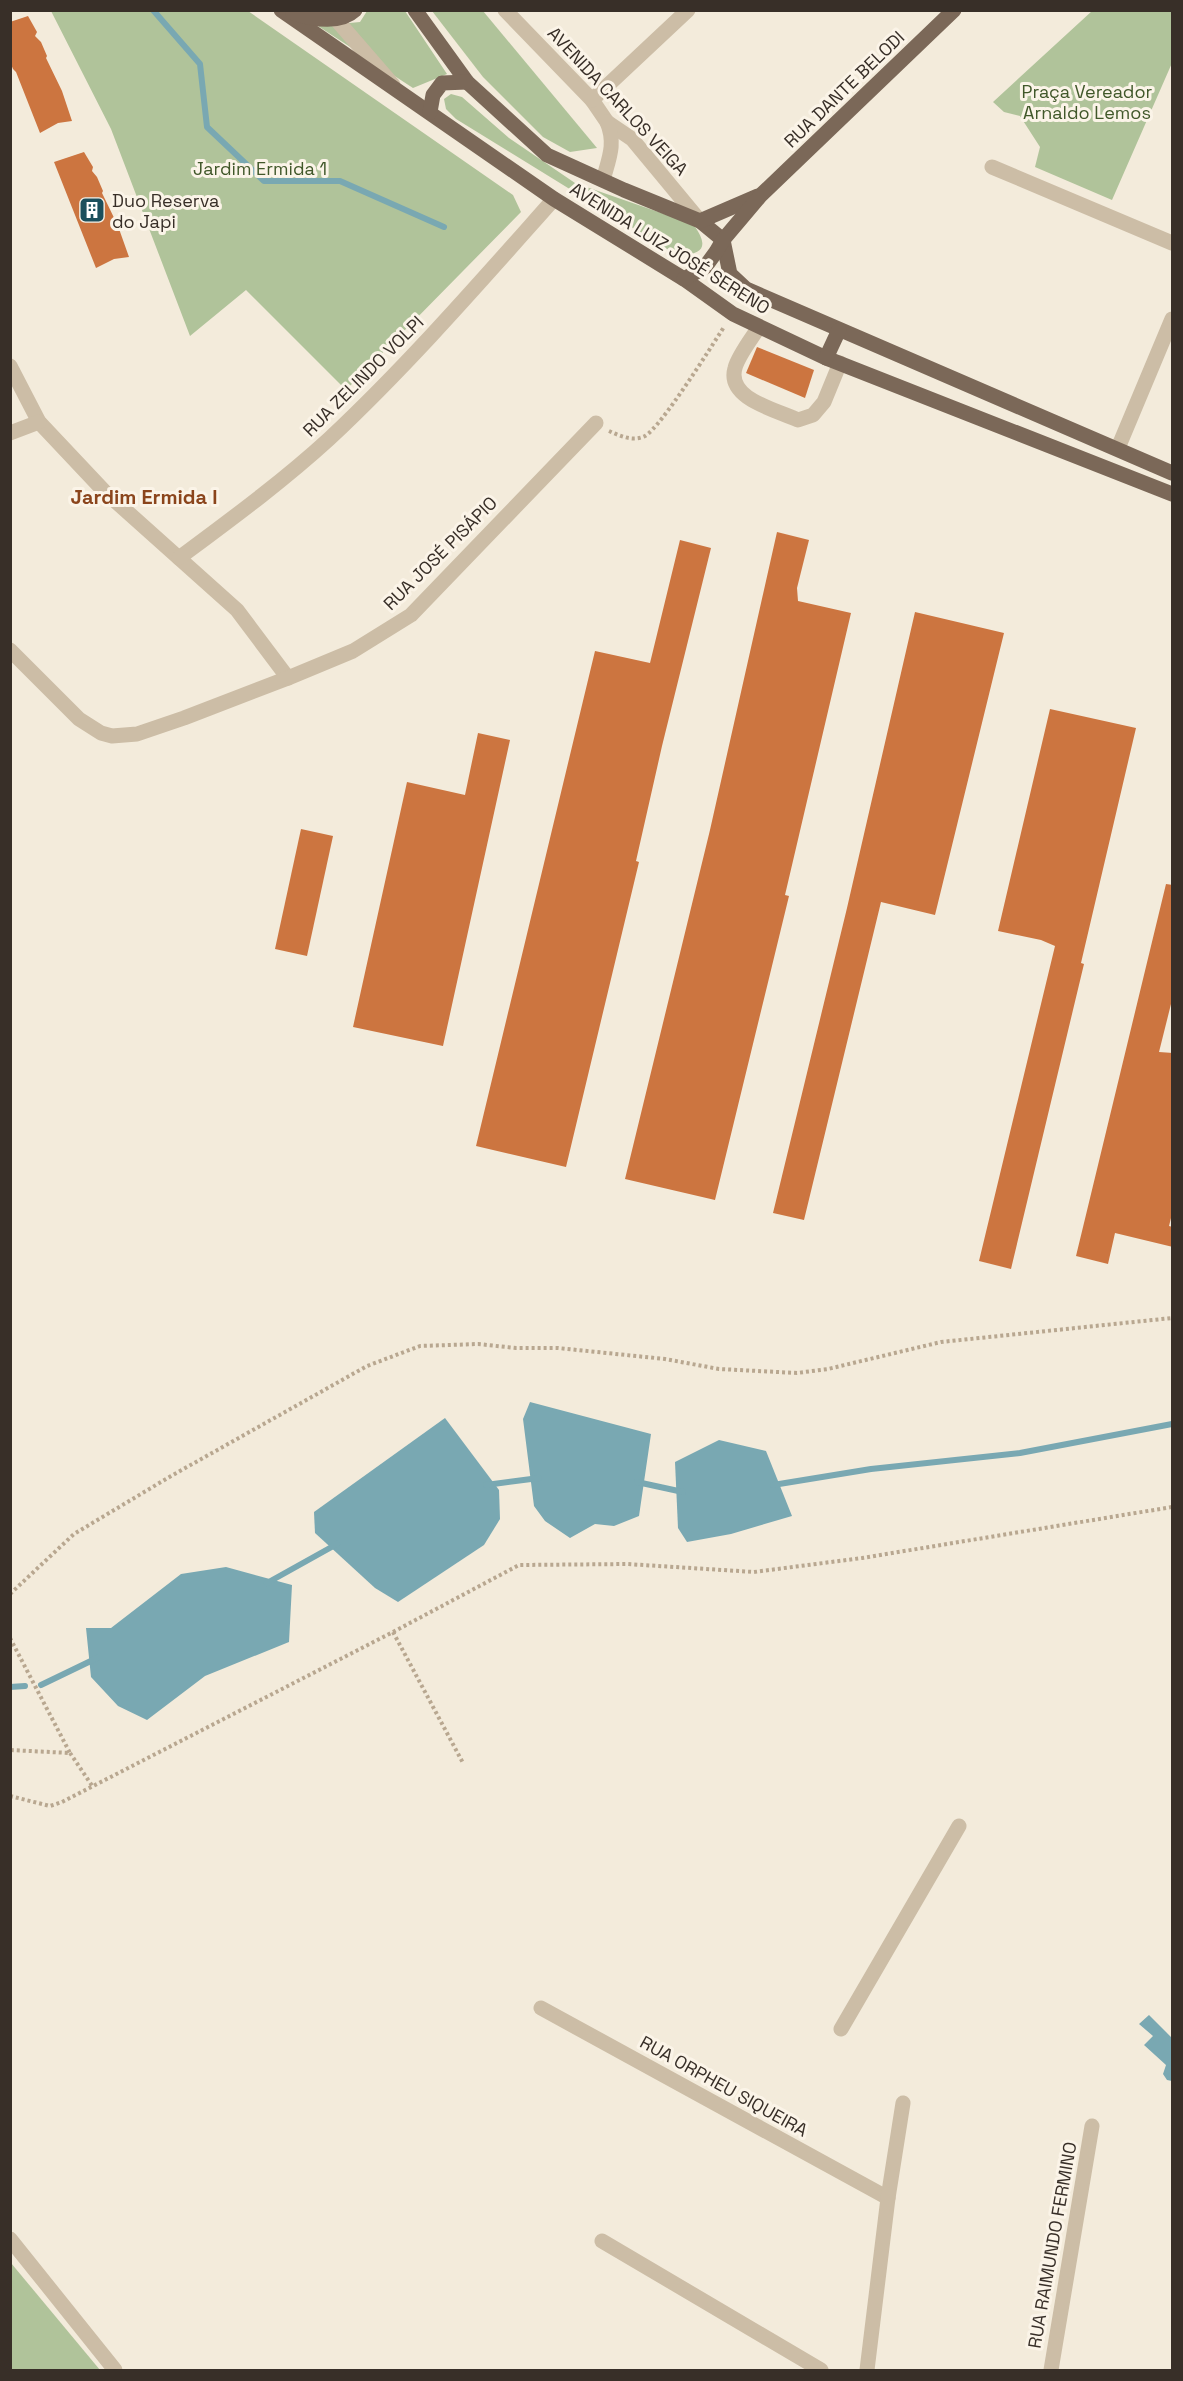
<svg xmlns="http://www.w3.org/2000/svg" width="1183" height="2381" font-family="'Space Grotesk',sans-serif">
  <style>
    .green { fill: #b0c39a }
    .water { fill: #79a8b2 }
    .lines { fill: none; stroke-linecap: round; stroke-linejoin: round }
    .stream { stroke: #79a8b2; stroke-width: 6 }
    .building { fill: #cc7540 }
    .path { stroke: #b8a790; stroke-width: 4; stroke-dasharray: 3 3; stroke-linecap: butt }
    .minor { stroke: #ccbda6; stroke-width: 15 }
    .major { stroke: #7b6858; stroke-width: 15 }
    .labels { text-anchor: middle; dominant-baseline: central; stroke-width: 6; stroke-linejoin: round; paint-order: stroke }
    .street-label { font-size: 18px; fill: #382f28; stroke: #fbf4e8 }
    .park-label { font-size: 18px; fill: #41582a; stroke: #fbf4e8 }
    .poi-label { font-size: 18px; fill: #382f28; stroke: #fbf4e8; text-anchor: start }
    .neighbourhood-label { font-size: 20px; font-weight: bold; fill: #8b451c; stroke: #fbf4e8 }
  </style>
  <rect width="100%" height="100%" fill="#f3ebdb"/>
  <!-- green -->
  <g class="green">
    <polygon points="51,11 248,11 513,195 521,212 346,390 246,290 190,336 111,129"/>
    <polygon points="367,11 405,11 447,74 413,88 318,26 360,22"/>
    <polygon points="432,11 483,11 597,148 570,152 543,137 483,77"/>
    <polygon points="1092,11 1172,11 1172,63 1112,200 1035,167 1040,147 1020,116 1004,112 993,102"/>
    <path d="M451,94L462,97L509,138L575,183L693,224C711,248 702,256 675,254L456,119L446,109L444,99Z"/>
    <polygon points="11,2263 100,2370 11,2370"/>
  </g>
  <!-- water -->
  <g class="water">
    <polygon points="530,1402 651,1434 639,1516 614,1526 595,1524 570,1538 545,1521 534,1506 523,1419"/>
    <polygon points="445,1418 499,1490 500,1519 484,1545 398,1602 375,1588 315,1533 314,1512"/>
    <polygon points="719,1440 766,1451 792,1516 731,1534 687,1542 678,1528 675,1462"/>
    <polygon points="226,1567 292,1585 289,1642 205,1676 147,1720 118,1706 91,1677 86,1628 111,1628 181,1574"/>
    <polygon points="1149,2015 1172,2038 1172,2081 1167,2080 1163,2074 1166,2065 1144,2045 1153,2036 1139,2024"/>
  </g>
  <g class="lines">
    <!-- stream -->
    <g class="stream">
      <polyline points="153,10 200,64 207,127 264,181 340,181 444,227"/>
      <polyline points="637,1482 683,1492"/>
      <polyline points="486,1485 539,1478"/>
      <polyline points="773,1485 871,1469 1020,1453 1172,1424"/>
      <polyline points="267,1583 337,1544"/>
      <polyline points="41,1685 97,1658"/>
      <polyline points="10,1687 25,1686"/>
    </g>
  </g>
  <!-- building -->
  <g class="building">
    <polygon points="28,16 37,32 35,36 41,42 47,56 46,58 62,91 72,121 58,123 40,133 16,72 13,69 10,62 10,22"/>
    <polygon points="84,152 93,167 92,171 97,177 103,191 102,193 118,226 129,257 114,259 96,268 54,162"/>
    <polygon points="757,347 814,370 805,398 746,373"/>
    <polygon points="777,532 809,540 797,588 798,601 851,613 785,895 789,896 715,1200 625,1179 710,830"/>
    <polygon points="680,540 711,548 662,746 636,861 639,862 566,1167 476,1146 595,651 650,663"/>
    <polygon points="915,612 1004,633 935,915 881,902 804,1220 773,1213 847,908"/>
    <polygon points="1050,709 1136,728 1081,963 1084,964 1011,1269 979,1261 1055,946 1041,940 998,931"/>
    <polygon points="478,733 510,740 443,1046 353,1027 407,782 465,795"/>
    <polygon points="301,829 333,836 307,956 275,949"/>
    <polygon points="1166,884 1173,885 1173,996 1159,1052 1173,1053 1173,1210 1169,1226 1173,1227 1173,1247 1115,1233 1108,1264 1076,1256"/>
  </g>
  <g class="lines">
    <!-- path -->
    <g class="path">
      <path d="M609,431C620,436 633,442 645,436C661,427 711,347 724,327"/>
      <polyline points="10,1594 74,1534 171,1476 367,1366 420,1346 478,1344 516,1348 558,1348 665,1359 719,1369 797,1373 828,1369 941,1342 1172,1318"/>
      <polyline points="393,1632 519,1565 627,1564 754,1572 862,1558 1172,1507"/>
      <polyline points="10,1638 70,1753 10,1750"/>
      <polyline points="70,1753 93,1787"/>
      <polyline points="10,1796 50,1806 62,1802 393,1632 463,1763"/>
    </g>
    <!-- minor -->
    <g class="minor">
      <polyline points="328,10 393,85"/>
      <polyline points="505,10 592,100 607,122 632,139 700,221"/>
      <polyline points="592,100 688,10"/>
      <polyline points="992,167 1172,243"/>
      <path d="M603,180C609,158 616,144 607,122"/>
      <path d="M759,327C752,338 738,356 735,368C726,399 777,410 798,420L813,415L824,402L840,363"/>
      <polyline points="10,366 39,422 104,491 237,610 288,678"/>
      <polyline points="10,433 39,422"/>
      <polyline points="1118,448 1172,319"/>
      <path d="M179,558C230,520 282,482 329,439C409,364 481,281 554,199"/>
      <polyline points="10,650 79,719 101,733 112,736 137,734 184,718 288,678 353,651 411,615 596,423"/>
      <polyline points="541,2008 888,2198"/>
      <polyline points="841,2029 959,1826"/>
      <polyline points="10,2239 115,2370"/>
      <polyline points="602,2241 821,2370"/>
      <polyline points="867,2370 888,2198 903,2103"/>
      <polyline points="1051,2370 1092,2126"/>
    </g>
    <!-- major -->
    <g class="major">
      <polyline points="281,10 554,199 684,279 733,314 826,358 1172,494"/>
      <polyline points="415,10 467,82 547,155 624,190 700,221 723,240 730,274 746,289 1172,473"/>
      <path d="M293,13C312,19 339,25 355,10"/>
      <polyline points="430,112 433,95 442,83 467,82"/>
      <polyline points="700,221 758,196"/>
      <polyline points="684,279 705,267 716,252 723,240 761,195 954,10"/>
      <polyline points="826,358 839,330"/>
    </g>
  </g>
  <!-- icons -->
  <defs>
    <g id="building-square" transform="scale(1.35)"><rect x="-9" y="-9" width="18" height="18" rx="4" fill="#1b4f5c" stroke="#fbf4e8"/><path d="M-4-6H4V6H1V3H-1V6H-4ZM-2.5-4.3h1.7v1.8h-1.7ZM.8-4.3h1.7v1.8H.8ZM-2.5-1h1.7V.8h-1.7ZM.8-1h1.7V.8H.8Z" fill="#fff"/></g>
  </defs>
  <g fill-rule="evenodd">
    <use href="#building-square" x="92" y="210"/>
  </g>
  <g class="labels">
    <!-- street labels -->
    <g class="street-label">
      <text transform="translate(844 89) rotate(-44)">RUA DANTE BELODI</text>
      <text transform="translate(618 101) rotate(47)">AVENIDA CARLOS VEIGA</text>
      <text transform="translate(670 248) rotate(32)">AVENIDA LUIZ JOSÉ SERENO</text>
      <text transform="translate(363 376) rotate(-45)">RUA ZELINDO VOLPI</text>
      <text transform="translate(440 553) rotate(-45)">RUA JOSÉ PISÁPIO</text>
      <text transform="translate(724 2086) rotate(29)">RUA ORPHEU SIQUEIRA</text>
      <text transform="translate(1052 2245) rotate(-80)">RUA RAIMUNDO FERMINO</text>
    </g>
    <!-- park labels -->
    <g class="park-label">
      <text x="1087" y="91">Praça Vereador<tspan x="1087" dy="21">Arnaldo Lemos</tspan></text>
      <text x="260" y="168">Jardim Ermida 1</text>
    </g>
    <!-- poi labels -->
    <g class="poi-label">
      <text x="112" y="200">Duo Reserva<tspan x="112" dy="21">do Japi</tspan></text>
    </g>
    <!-- neighbourhood labels -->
    <g class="neighbourhood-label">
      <text x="144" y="497">Jardim Ermida I</text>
    </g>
  </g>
  <!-- border -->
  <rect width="1183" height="2381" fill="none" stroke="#382f28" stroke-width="24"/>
</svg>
